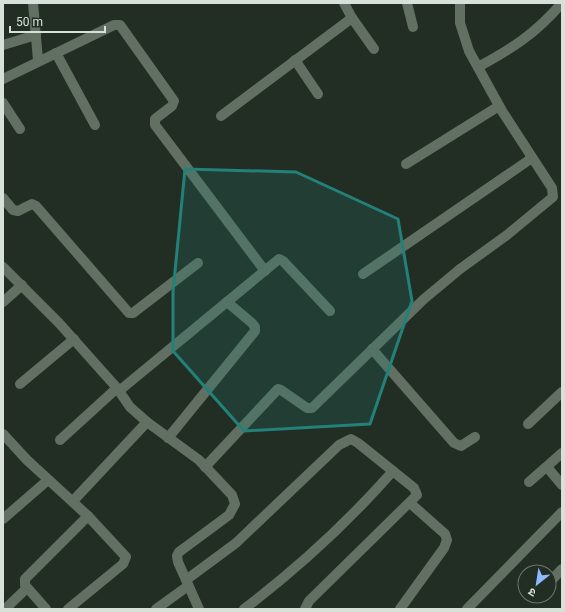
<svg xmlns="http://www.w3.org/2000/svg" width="565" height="612" font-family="Roboto,'Noto Sans Devanagari',sans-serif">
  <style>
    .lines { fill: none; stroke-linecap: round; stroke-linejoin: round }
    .street { stroke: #617063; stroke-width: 10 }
    .marked { fill: #238179; fill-opacity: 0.2; stroke: #238179; stroke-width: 3; stroke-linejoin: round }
  </style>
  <rect width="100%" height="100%" fill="#222e23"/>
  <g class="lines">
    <!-- street -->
    <g class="street">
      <polyline points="33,3 38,60"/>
      <polyline points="344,3 352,18 374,49"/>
      <polyline points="407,3 413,27"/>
      <polyline points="3,45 36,35"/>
      <polyline points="56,53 95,125"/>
      <polyline points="295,60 318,94"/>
      <path d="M478,67C513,48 535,34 562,3"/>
      <polyline points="3,79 114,25 120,25 174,101 172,106 155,119 155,125 265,271"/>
      <polyline points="3,103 20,129"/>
      <polyline points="221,116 352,18"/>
      <polyline points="406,164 499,106"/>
      <polyline points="3,198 13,210 18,211 32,204 36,206 129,313 133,313 198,263"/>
      <polyline points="3,267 59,323 117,388 130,407 147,422 199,460 232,495 235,504 229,515 179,552 177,556 178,562 199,609"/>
      <polyline points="363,274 532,158"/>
      <polyline points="3,302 22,285"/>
      <polyline points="372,349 454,443 461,446 475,437"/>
      <polyline points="20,384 74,339"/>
      <polyline points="119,391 279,259 283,261 330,311"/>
      <polyline points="528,424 562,392"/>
      <polyline points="3,434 27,460 88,516 126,557 123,564 68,609"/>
      <polyline points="168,438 255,331 255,327 252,323 227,302"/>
      <polyline points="60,440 117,388"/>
      <polyline points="205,467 278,389 281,390 307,408 312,408 424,299 460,269 507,235 553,197 552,188 502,111 469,51 460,23 460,3"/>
      <polyline points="547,467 562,485"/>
      <polyline points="529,482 562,453"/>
      <polyline points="73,501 147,422"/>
      <polyline points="3,519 48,480"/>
      <polyline points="186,580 236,543 339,445 351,439 358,443 414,488 417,495 309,601 305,609"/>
      <polyline points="549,583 562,569"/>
      <polyline points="5,609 27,588"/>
      <polyline points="46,609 25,585 25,579 88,516"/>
      <polyline points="156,609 188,586"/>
      <path d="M244,609C298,568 348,522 393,471"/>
      <polyline points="400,609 444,548 447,540 445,534 410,503"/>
      <polyline points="467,609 562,512"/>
    </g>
  </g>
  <!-- marked area -->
  <path class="marked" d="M185,169L296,172L398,219L412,301L370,424L244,431L173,351V292Z"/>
  <!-- border -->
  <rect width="565" height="612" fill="none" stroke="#d8e1d9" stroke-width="8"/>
  <!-- north arrow -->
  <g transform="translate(537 584) rotate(210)"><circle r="19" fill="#222e23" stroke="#6b766c"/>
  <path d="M0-3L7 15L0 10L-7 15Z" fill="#8eb9fc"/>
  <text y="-6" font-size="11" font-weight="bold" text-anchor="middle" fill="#d8e1d9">उ</text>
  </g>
  <!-- scale -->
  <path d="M10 26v6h95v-6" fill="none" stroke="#d8e1d9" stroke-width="2"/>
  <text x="16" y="26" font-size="12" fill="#d8e1d9" stroke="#222e23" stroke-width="3" paint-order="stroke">50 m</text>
</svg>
